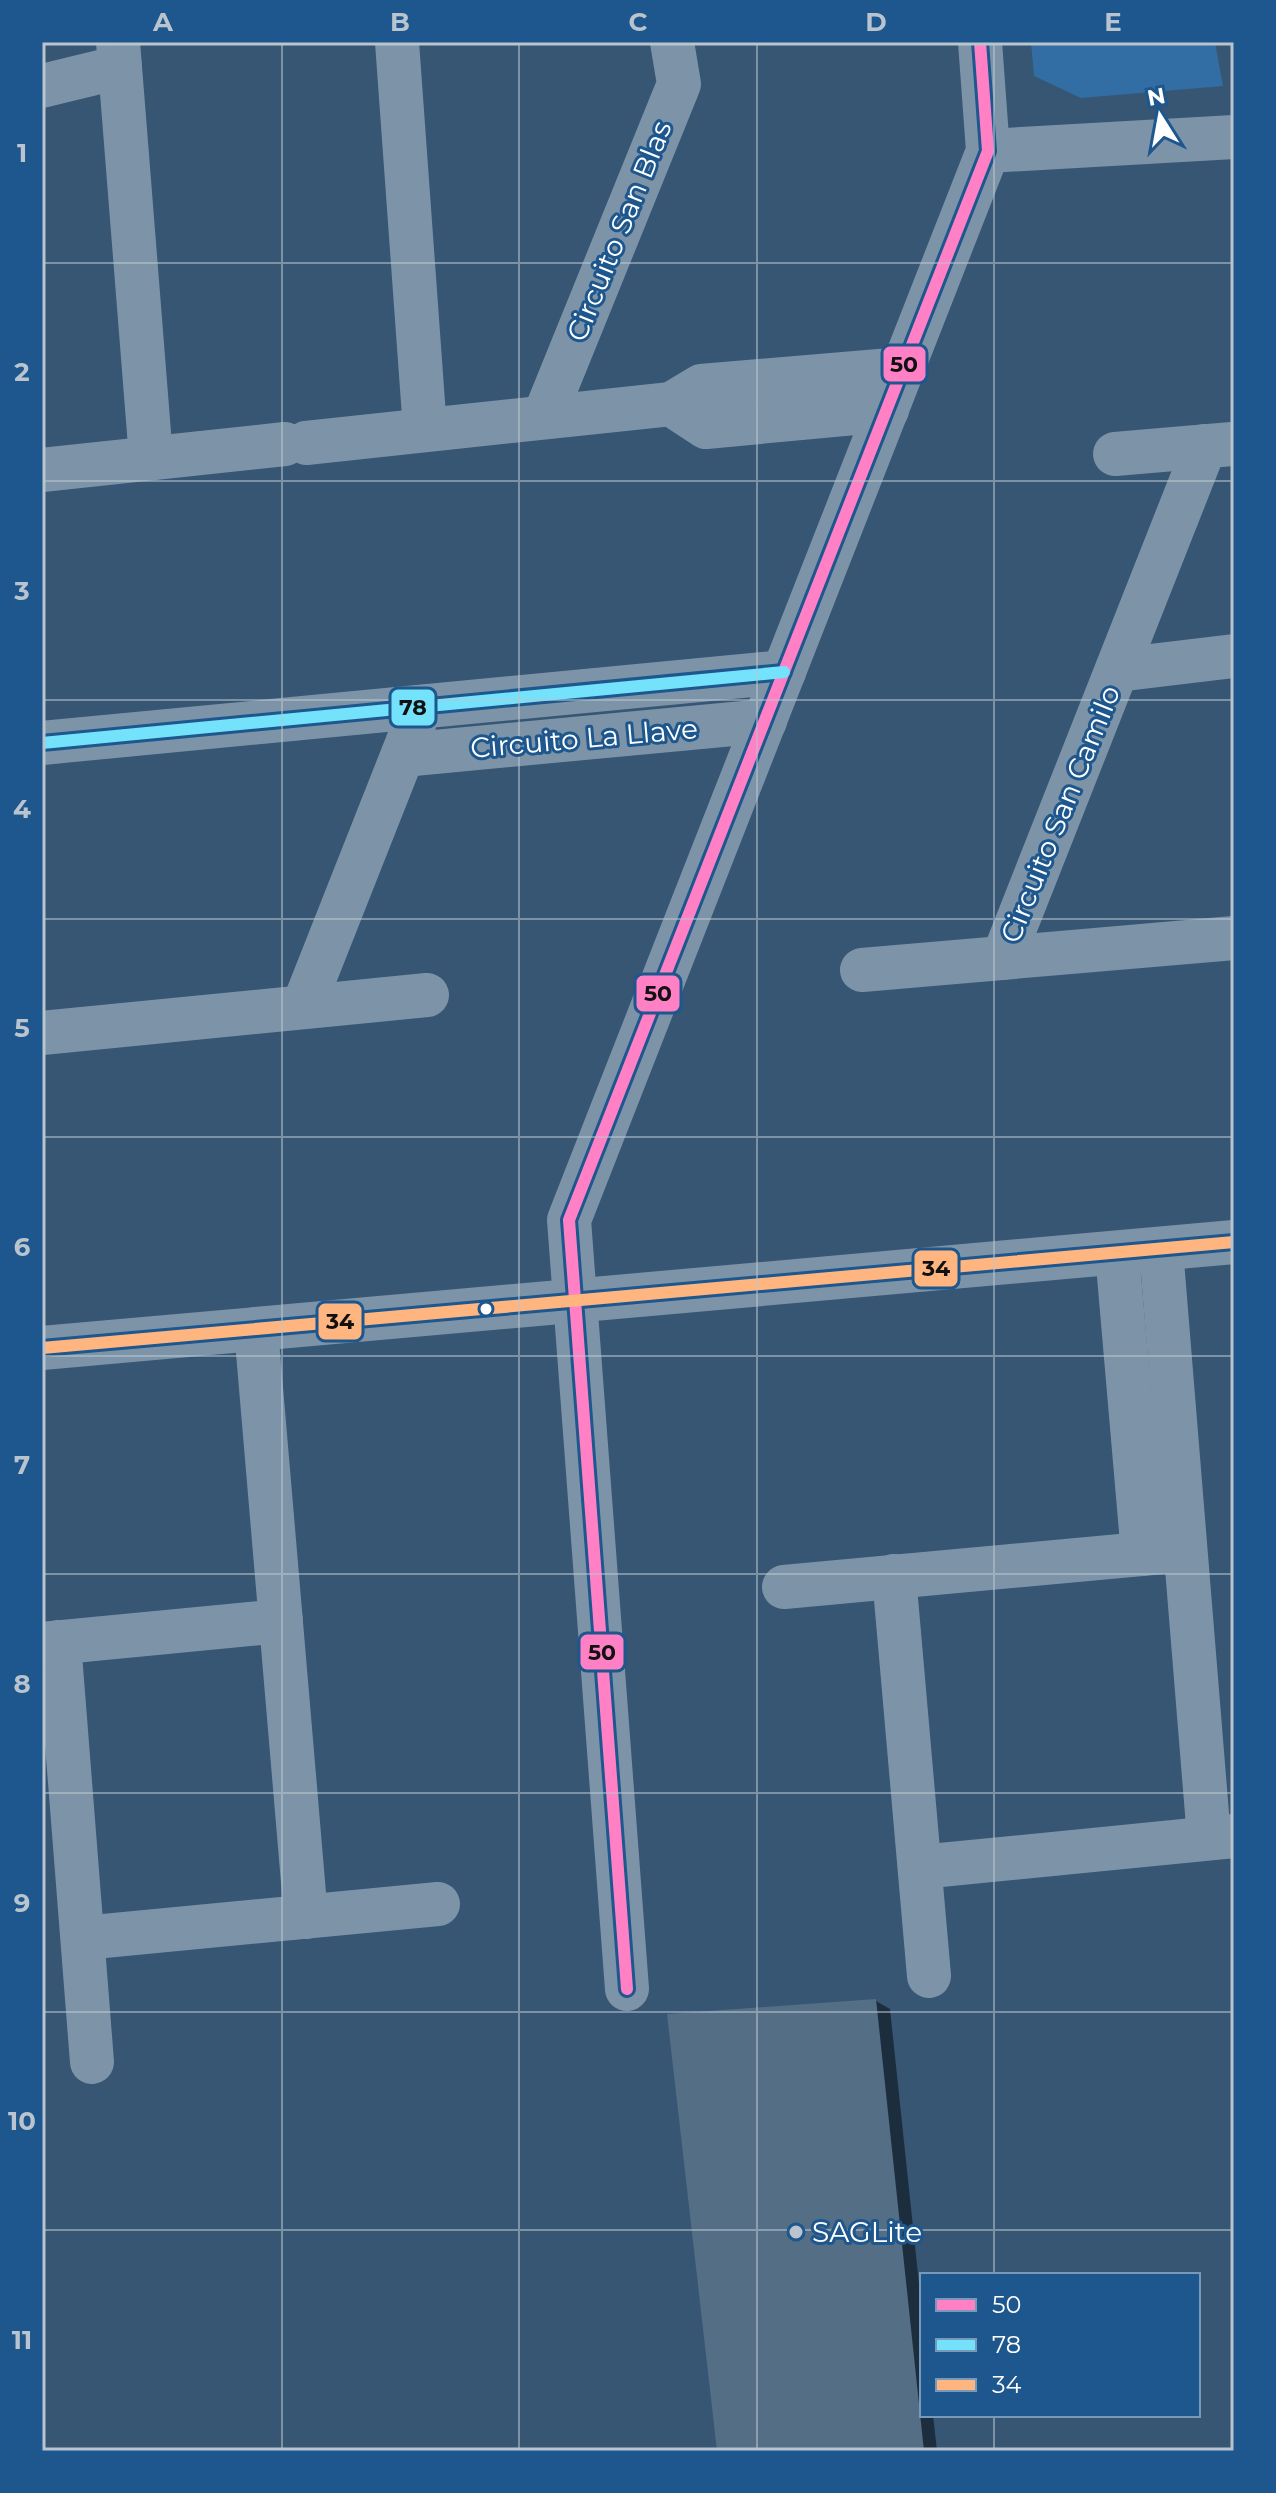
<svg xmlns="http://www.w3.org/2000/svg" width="1276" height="2493" font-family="Montserrat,sans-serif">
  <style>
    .green { fill: #326da4 }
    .shadow { fill: #0007 }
    .building { fill: #546e86 }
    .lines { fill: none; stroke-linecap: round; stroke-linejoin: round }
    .minor { stroke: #7d94a8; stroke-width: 44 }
    .bus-1-casing { stroke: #1d578d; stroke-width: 18 }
    .bus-2-casing { stroke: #1d578d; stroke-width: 18 }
    .bus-3-casing { stroke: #1d578d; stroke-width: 18 }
    .bus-1 { stroke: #ff80c5; stroke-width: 12 }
    .bus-2 { stroke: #73e2fa; stroke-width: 12 }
    .bus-3 { stroke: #ffb580; stroke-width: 12 }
    .grid { fill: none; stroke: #b9c4ce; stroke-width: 2; stroke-opacity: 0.55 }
    .bus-dot { fill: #fff; stroke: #1d578d; stroke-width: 3 }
    .poi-dot { fill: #b9c4ce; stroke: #1d578d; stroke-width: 3 }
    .labels { text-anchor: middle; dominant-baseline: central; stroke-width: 6; stroke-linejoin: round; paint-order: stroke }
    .street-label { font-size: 28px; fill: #fff; stroke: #1d578d }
    .poi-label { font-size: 28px; fill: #fff; stroke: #1d578d; text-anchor: start }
    .line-badge { stroke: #1d578d; stroke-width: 3 }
    .pale-badge-label { font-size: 22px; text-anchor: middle; font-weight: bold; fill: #111 }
    .neatline { fill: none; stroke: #b9c4ce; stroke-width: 3 }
    .grid-label { font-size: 26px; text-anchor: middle; font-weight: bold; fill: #b9c4ce }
  </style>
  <rect width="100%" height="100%" fill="#365674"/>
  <!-- green -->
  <polygon class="green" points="1031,42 1215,42 1223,86 1081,98 1034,76"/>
  <!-- shadow -->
  <polygon class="shadow" points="876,2001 890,2009 922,2312 922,2415 933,2415 937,2451 719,2451"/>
  <!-- building -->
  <polygon class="building" points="876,1999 924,2451 717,2451 667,2014"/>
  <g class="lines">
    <!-- minor -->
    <g class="minor">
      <polyline points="118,42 151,458"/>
      <polyline points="397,42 425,430"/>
      <polyline points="42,86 120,67"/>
      <polyline points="988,151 1234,137"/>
      <polyline points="671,404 706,427 887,410"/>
      <polyline points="544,417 679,84 672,42"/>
      <polyline points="306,443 671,404 701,386 903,369"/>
      <polyline points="1115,454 1232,444"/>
      <polyline points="42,470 285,444"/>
      <polyline points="1117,670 1234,656"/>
      <polyline points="42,743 784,672"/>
      <polyline points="403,755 765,721"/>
      <polyline points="1003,958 1205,446"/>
      <polyline points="862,970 1234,938"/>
      <polyline points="303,1007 414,726"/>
      <polyline points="42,1033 427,995"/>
      <polyline points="1161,1249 1209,1838"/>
      <polyline points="1117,1253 1143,1554"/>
      <polyline points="256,1329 306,1917"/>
      <polyline points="42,1348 1234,1242"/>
      <polyline points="894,1576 929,1976"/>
      <polyline points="784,1587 1185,1550"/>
      <polyline points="59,1642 92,2062"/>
      <polyline points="42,1644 281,1621"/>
      <polyline points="920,1867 1234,1836"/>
      <polyline points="83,1938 438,1904"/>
      <polyline points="627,1989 569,1220 988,151 980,42"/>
    </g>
    <!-- bus-1 casing -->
    <g class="bus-1-casing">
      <polyline id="bus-1" points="627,1989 569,1220 988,151 980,42"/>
    </g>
    <!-- bus-2 casing -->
    <g class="bus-2-casing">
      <polyline id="bus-2" points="42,743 784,672"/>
    </g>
    <!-- bus-3 casing -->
    <g class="bus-3-casing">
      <polyline id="bus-3" points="42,1348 1234,1242"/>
    </g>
    <!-- bus-1 -->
    <use href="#bus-1" class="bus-1"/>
    <!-- bus-2 -->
    <use href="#bus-2" class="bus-2"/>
    <!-- bus-3 -->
    <use href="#bus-3" class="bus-3"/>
  </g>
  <!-- grid -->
  <path class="grid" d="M282,42V2451M519,42V2451M757,42V2451M994,42V2275M42,263H1234M42,481H1234M42,700H1234M42,919H1234M42,1137H1234M42,1356H1234M42,1574H1234M42,1793H1234M42,2012H1234M42,2230H1234M994,2415V2451"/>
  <!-- markers -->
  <circle class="bus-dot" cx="486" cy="1309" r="7"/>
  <circle class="poi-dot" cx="796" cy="2232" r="8"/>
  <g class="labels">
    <!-- street labels -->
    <g class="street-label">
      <text transform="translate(619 231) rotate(-68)">Circuito San Blas</text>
      <text transform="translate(584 738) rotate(-5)">Circuito La Llave</text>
      <text transform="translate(1060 814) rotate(-68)">Circuito San Camilo</text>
    </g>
    <!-- poi labels -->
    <g class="poi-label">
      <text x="812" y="2232">SAGLite</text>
    </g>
  </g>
  <g class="line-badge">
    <rect x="882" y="345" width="45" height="38" rx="8" fill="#ff80c5"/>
    <rect x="390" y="688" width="46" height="39" rx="8" fill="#73e2fa"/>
    <rect x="635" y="974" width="46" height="39" rx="8" fill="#ff80c5"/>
    <rect x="913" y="1249" width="46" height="39" rx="8" fill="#ffb580"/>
    <rect x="317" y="1302" width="46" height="39" rx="8" fill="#ffb580"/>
    <rect x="579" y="1633" width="46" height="38" rx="8" fill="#ff80c5"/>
  </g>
  <g class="pale-badge-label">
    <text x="904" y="372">50</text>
    <text x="413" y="715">78</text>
    <text x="658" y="1001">50</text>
    <text x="936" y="1276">34</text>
    <text x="340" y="1329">34</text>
    <text x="602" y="1660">50</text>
  </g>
  <!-- border -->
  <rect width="1276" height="2493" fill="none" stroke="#1d578d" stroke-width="88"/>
  <!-- legend -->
  <rect x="920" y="2273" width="280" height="144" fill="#1d578d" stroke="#779abb" stroke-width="2"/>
  <rect x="936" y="2299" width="40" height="12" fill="#ff80c5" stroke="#779abb" stroke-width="2"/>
  <text x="992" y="2313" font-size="24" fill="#ffffff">50</text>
  <rect x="936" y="2339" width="40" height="12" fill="#73e2fa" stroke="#779abb" stroke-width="2"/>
  <text x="992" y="2353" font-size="24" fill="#ffffff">78</text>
  <rect x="936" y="2379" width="40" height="12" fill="#ffb580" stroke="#779abb" stroke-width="2"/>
  <text x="992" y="2393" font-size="24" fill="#ffffff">34</text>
  <!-- north arrow -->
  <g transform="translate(1160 116) rotate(349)" stroke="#1d578d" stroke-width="6" paint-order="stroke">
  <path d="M0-6L14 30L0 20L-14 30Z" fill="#ffffff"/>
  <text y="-12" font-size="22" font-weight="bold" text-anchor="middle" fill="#ffffff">N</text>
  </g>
  <rect x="44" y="44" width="1188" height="2405" class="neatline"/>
  <g class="grid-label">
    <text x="163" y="31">A</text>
    <text x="400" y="31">B</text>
    <text x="638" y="31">C</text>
    <text x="876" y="31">D</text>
    <text x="1113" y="31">E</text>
    <text x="22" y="162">1</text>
    <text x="22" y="381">2</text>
    <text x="22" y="600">3</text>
    <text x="22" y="818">4</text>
    <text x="22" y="1037">5</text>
    <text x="22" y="1256">6</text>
    <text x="22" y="1474">7</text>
    <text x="22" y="1693">8</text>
    <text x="22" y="1912">9</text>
    <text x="22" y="2130">10</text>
    <text x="22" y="2349">11</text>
  </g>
</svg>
